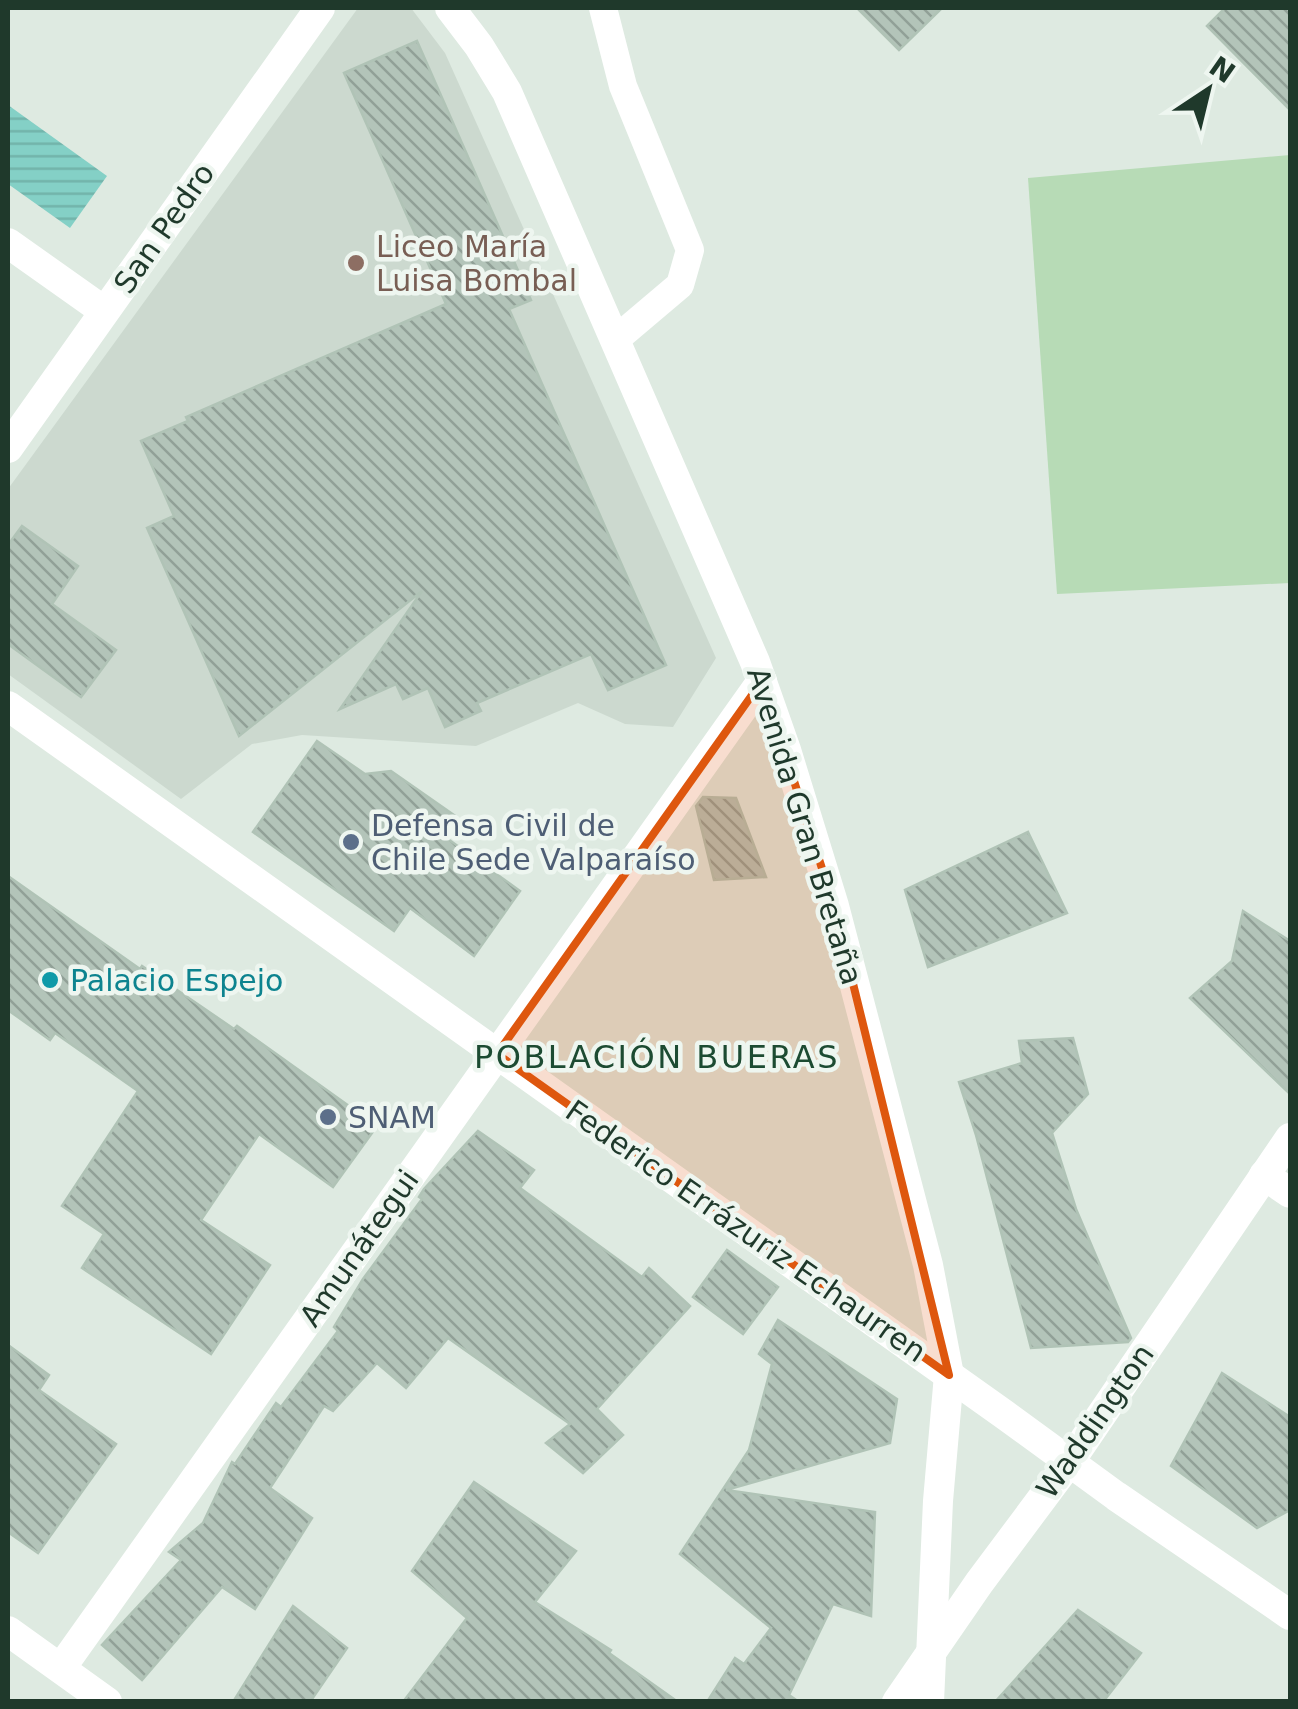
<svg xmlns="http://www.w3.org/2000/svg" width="1298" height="1709" font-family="'DejaVu Sans',sans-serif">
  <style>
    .built { fill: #ccd9cf }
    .park { fill: #b7dbb6 }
    .water { fill: url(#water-rules) }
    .building { fill: url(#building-back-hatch); stroke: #b0c3b6; stroke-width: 2.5 }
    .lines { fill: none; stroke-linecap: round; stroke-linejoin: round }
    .lane { stroke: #fff; stroke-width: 28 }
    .street { stroke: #fff; stroke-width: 30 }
    .marked { fill: #de570e; fill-opacity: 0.2; stroke: #de570e; stroke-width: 8; stroke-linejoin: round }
    .education-dot { fill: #8d6e63; stroke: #eef6f0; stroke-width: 4 }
    .service-dot { fill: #5c6f8a; stroke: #eef6f0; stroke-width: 4 }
    .culture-dot { fill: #0f9aa8; stroke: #eef6f0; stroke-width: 4 }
    .labels { text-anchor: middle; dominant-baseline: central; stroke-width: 9; stroke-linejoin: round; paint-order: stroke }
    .street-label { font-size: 30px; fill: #1f392b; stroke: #eef6f0 }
    .education-label { font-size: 30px; fill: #785e54; stroke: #eef6f0; text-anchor: start }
    .service-label { font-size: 30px; fill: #4e5e75; stroke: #eef6f0; text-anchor: start }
    .culture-label { font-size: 30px; fill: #0d838f; stroke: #eef6f0; text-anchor: start }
    .neighbourhood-label { font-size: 32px; letter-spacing: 2.5px; fill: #1c4b32; stroke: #eef6f0 }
  </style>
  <defs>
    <pattern id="water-rules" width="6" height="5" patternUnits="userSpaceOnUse" patternTransform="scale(2.5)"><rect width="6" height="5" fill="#84d0c6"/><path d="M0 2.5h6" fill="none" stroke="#72b3aa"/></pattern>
    <pattern id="building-back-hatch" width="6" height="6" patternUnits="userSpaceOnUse" patternTransform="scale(2.5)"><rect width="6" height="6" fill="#b3c4b9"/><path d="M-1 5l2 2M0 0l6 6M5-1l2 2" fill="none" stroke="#91a097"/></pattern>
  </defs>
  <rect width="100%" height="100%" fill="#deeae1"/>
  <!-- built -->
  <polygon class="built" points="358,8 411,8 445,53 716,658 673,727 625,724 578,703 476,746 302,735 252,744 181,799 8,674 8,489"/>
  <!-- park -->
  <polygon class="park" points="1290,155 1290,583 1057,594 1028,178"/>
  <!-- water -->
  <polygon class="water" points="8,105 107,176 70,228 8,184"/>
  <!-- building -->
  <g class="building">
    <polygon points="857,8 942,8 899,50"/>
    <polygon points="1225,8 1290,8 1290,110 1207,26"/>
    <polygon points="417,41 531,300 509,309 666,665 608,690 591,654 477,703 481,711 445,727 428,688 403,699 396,684 340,709 422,591 239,736 147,528 174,516 141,441 188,421 186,417 446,304 344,73"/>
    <polygon points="22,526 78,566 52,604 116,650 81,697 8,644 8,545"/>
    <polygon points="317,741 365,774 391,771 454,815 441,834 520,891 474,956 410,908 394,931 253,832"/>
    <polygon points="703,797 736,798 766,877 714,880 696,806"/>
    <polygon points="1028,832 1067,913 928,967 905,890"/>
    <polygon points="8,876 140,969 142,966 234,1029 237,1026 377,1126 333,1187 259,1134 201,1220 270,1265 211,1354 82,1268 104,1234 62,1206 138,1091 55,1033 50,1040 8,1010"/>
    <polygon points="1243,911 1290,941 1290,1094 1190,998 1232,961"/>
    <polygon points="1073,1038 1088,1094 1052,1133 1076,1209 1131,1338 1128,1342 1031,1348 976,1135 959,1082 1022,1063 1019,1041"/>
    <polygon points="478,1131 534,1170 520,1188 642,1277 649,1268 690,1306 597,1409 623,1435 583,1473 546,1443 570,1424 448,1338 406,1388 377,1363 333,1411 324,1406 270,1488 312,1518 255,1609 222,1587 142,1680 102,1645 181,1560 169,1552 203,1523 232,1462 235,1464 276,1403 281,1407 338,1331 334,1327 363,1279 422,1199 419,1197 424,1189"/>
    <polygon points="727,1250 778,1287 743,1334 693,1297"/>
    <polygon points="778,1320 897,1399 890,1443 726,1490 875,1512 871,1616 833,1604 789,1695 799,1702 707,1702 735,1658 744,1664 771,1628 680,1554 749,1450 772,1364 759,1354"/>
    <polygon points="8,1345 49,1375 39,1390 116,1444 38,1553 8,1532"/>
    <polygon points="1222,1373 1290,1417 1290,1510 1257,1528 1171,1466"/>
    <polygon points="474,1482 576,1551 535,1602 611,1650 609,1653 678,1702 403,1702 467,1618 412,1571"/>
    <polygon points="293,1606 347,1648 310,1702 233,1702"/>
    <polygon points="1078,1610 1141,1653 1103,1702 995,1702"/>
  </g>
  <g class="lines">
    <!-- lane -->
    <polyline class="lane" points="603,8 623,86 690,250 680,285 615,340"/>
    <!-- street -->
    <g class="street">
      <polyline points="450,8 479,46 507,92 755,662 786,750 834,906 928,1265 949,1375 938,1501 929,1702"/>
      <polyline points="8,243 104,311"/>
      <polyline points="8,448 320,8"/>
      <polyline points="8,706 1005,1415 1116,1496 1290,1615"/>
      <polyline points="1264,1175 1290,1193"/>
      <polyline points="8,1631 107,1702"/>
      <polyline points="61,1668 762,681"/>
      <polyline points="897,1702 979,1583 1070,1461 1290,1138"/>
    </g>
  </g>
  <!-- marked area -->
  <path class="marked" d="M762,681L834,906L949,1375L497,1054Z"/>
  <!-- markers -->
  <circle class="education-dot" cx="356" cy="263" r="10"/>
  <g class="service-dot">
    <circle cx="351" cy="842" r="10"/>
    <circle cx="328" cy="1117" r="10"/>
  </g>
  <circle class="culture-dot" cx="50" cy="980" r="10"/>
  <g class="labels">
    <!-- street labels -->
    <g class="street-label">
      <text transform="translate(164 228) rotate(-55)">San Pedro</text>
      <text transform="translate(805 826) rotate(73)">Avenida Gran Bretaña</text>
      <text transform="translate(746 1231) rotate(35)">Federico Errázuriz Echaurren</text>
      <text transform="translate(359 1248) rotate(-55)">Amunátegui</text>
      <text transform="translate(1095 1421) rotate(-55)">Waddington</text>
    </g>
    <!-- education labels -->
    <g class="education-label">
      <text x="376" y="246">Liceo María<tspan x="376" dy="34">Luisa Bombal</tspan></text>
    </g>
    <!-- service labels -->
    <g class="service-label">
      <text x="371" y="825">Defensa Civil de<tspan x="371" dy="34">Chile Sede Valparaíso</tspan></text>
      <text x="348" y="1117">SNAM</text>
    </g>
    <!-- culture labels -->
    <g class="culture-label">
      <text x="70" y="980">Palacio Espejo</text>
    </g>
    <!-- neighbourhood labels -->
    <g class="neighbourhood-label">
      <text x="657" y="1057">POBLACIÓN BUERAS</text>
    </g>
  </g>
  <!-- border -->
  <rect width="1298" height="1709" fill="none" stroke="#1f392b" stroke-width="20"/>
  <!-- north arrow -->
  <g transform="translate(1208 90) rotate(35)" stroke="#eef6f0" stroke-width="8" paint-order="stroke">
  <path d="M0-8L18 38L0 25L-18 38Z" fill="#1f392b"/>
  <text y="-15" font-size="28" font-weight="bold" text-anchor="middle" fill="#1f392b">N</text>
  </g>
</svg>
